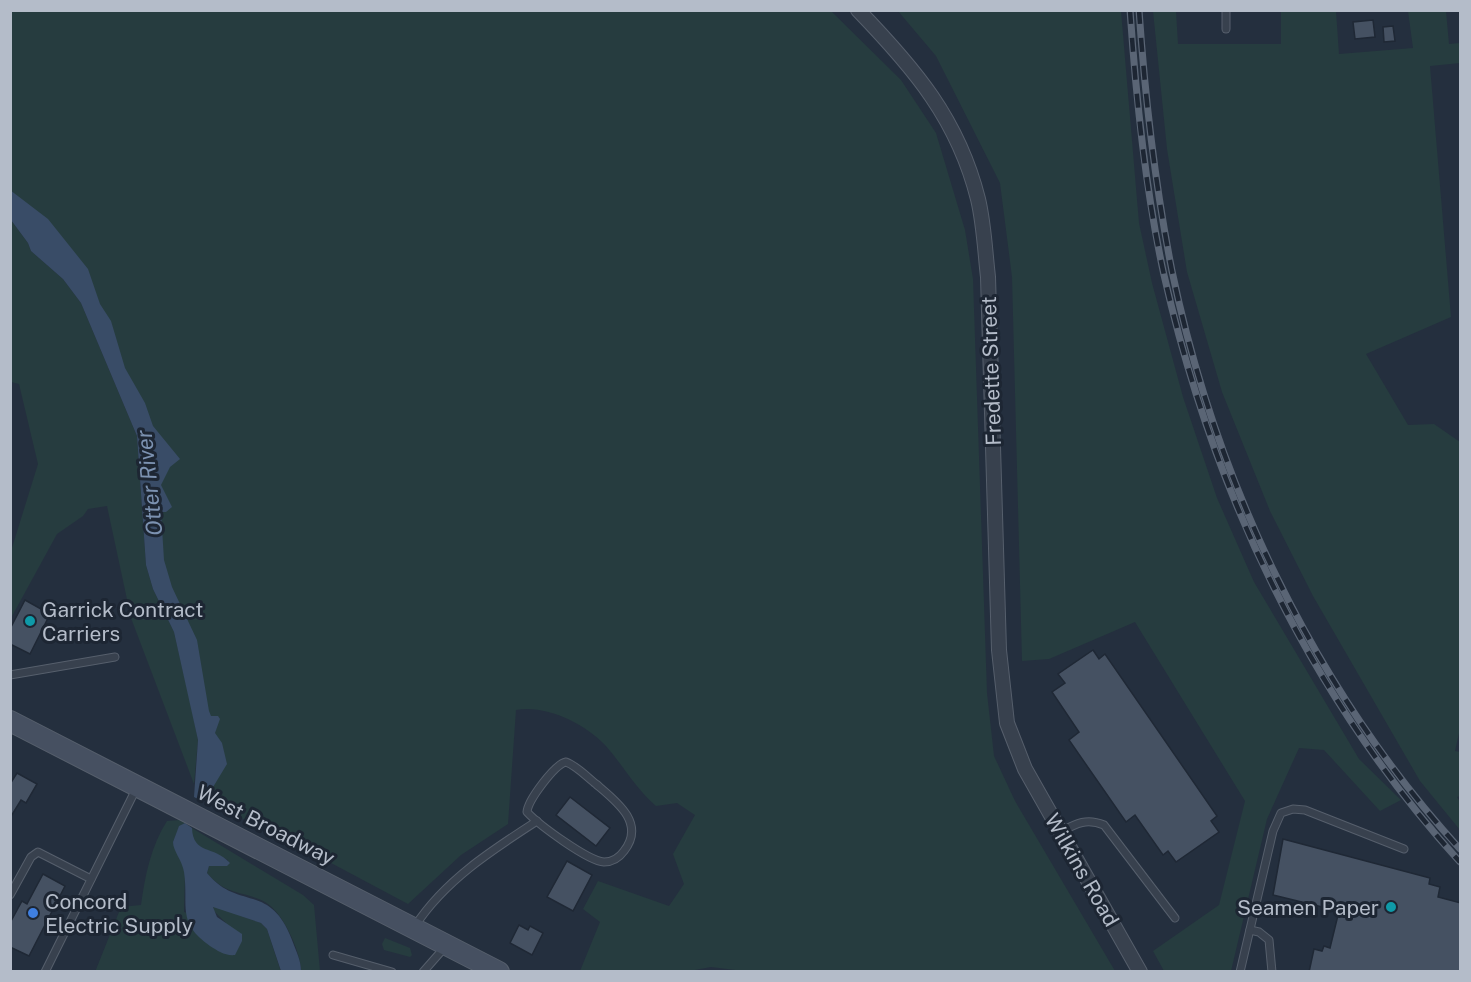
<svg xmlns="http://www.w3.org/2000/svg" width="1471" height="982" font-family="'Public Sans',sans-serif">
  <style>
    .green { fill: #263c3f }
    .water { fill: #394c67 }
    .building { fill: #455162; stroke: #1f2835; stroke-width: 1.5 }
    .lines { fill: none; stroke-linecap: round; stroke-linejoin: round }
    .lane-casing { stroke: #565f6c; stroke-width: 9 }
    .street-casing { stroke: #565f6c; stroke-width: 16 }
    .secondary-casing { stroke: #565f6c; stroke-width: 22 }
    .lane { stroke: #38414e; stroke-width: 7 }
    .street { stroke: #38414e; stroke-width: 14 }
    .secondary { stroke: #465061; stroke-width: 20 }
    .rail-casing { stroke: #5a6575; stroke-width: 7 }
    .rail { stroke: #1d2633; stroke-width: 4.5; stroke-dasharray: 14; stroke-linecap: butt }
    .culture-dot { fill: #0f9aa8; stroke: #1d2633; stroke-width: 2 }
    .shop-dot { fill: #3f7fe0; stroke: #1d2633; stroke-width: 2 }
    .labels { text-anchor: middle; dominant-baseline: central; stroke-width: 6; stroke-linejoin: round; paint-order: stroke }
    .street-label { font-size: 21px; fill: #b4bcc9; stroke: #1d2633 }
    .poi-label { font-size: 21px; fill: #b4bcc9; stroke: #1d2633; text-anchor: start }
    .water-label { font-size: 22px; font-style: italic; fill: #7c92b1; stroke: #1d2633 }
  </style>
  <rect width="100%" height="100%" fill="#242f3e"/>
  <!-- green -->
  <g class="green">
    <path d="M10,11H831L901,80L936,133L965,230L973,279L987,693L994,756L1015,801L1115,971L751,972L711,967L684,972L580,971L600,922L583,909L598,881L669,906L684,884L673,854L695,815L677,803L656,806C635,788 623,765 605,745C585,723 544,704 516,710L508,824L461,855L408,904L271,831L204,802L207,795L209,748L157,578L151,469L89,287L11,209Z"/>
    <polygon points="898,11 1121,11 1139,223 1152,283 1183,397 1217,498 1254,582 1359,759 1401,800 1380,811 1324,750 1299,748 1267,819 1231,971 1164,971 1153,951 1219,905 1245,801 1135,622 1049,659 1022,661 1012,277 1000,183 936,56"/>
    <polygon points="1153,11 1176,11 1178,44 1281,44 1281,11 1336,11 1339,54 1413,48 1408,11 1446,11 1449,44 1460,43 1460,63 1430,66 1451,317 1366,354 1408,425 1434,424 1460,442 1460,729 1455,751 1460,752 1460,796 1457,797 1460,802 1460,830 1420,781 1313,596 1270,511 1222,392 1187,272 1167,149"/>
    <polygon points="11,220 28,243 31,251 63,279 81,303 137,436 146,565 153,589 174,632 191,705 198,740 194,784 131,618 107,506 88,509 83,516 57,534 11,618 11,551 38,464 19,384 11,382"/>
    <path d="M179,820L185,823L179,827L173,842L180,854L185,874L184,912L226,923L213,910L214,906L261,923L267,929L281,972H95L121,907L141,905C145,875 151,846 167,821Z"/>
    <path d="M192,828L303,895L314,905L320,971H301C301,952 283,912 265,902C242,890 226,896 207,873L209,866H227L228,860L195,845L192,840Z"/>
    <polygon points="385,938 410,948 412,955 410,957 384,950 382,944"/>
  </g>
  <!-- water -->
  <g class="water">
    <polygon points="10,190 48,219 88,269 100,304 111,321 125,368 145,403 153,426 180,459 170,467 161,485 172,507 166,512 161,512 164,560 172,587 197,640 209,711 211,716 218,716 220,719 215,733 222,743 227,764 204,802 194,797 198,740 174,632 153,589 146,565 137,436 81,303 63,279 31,251 28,243 11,220"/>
    <path d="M185,823L192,828C193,855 214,845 230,863L227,866H209L207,873C238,911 270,882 292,940C296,951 301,960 301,971H281L267,929L261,923L213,907L217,917L242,934V941L235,955C225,956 218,951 210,946C176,922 189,906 184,872C182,860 173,851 173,842L179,826Z"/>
  </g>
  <!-- building -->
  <g class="building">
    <polygon points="1373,20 1375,37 1355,39 1353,22"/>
    <polygon points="1393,26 1395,41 1384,42 1383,27"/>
    <polygon points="25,600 50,614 30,654 10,644 10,629"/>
    <polygon points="1093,650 1099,659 1105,654 1217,816 1211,821 1219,832 1176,862 1168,851 1163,855 1135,815 1126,822 1069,740 1079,732 1052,692 1065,683 1058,674"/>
    <polygon points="17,773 37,784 26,803 21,800 10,818 10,784"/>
    <polygon points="570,797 610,828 596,846 556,815"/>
    <polygon points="1283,839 1430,878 1429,884 1440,887 1438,897 1461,903 1461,972 1309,972 1314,949 1322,951 1324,946 1330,948 1339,911 1273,895"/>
    <polygon points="567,861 592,875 573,911 547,897"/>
    <polygon points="43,874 65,886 29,956 10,947 10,923 22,901 27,904"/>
    <polygon points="519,925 528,930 530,926 543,933 532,955 510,943"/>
  </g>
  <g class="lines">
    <!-- lane casing -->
    <g class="lane-casing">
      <g id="lane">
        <polyline points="1226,10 1226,29"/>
        <polyline points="10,675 115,657"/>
        <path d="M566,762C577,766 587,777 596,784C616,801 646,823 624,851C619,858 613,862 604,862C588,861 539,825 527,812C528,800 555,764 566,762Z"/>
        <path d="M1060,832C1077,823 1087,818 1104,825L1175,918"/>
        <polyline points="10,895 31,857 38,852 91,879"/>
        <path d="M415,926C445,880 492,850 537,821"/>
        <polyline points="1250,930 1259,932 1269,940 1272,972"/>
        <polyline points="333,955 392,972"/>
        <polyline points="45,972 136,789"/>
        <polyline points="423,972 445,947"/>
        <polyline points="1240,972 1273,831 1281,813 1293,809 1305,810 1404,849"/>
      </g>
    </g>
    <!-- street casing -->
    <g class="street-casing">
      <path id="street" d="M858,10C914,68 958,119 978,199C984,224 985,251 988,277L999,650L1007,723L1025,769L1140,972"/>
    </g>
    <!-- secondary casing -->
    <g class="secondary-casing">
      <polyline id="secondary" points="10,721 499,972"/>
    </g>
    <!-- lane -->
    <use href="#lane" class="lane"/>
    <!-- street -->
    <use href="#street" class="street"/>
    <!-- secondary -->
    <use href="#secondary" class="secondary"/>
    <!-- rail casing -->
    <g class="rail-casing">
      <g id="rail">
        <path d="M1130,10C1136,98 1145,189 1164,275C1213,492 1310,697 1460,862"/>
        <path d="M1139,10C1145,97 1155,185 1172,271C1216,482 1314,689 1460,849"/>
      </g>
    </g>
    <!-- rail -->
    <use href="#rail" class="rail"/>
  </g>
  <!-- markers -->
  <g class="culture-dot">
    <circle cx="30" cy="621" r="6"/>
    <circle cx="1391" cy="907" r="6"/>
  </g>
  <circle class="shop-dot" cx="33" cy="913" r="6"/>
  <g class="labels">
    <!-- street labels -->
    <g class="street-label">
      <text transform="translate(991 371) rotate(-92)">Fredette Street</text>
      <text transform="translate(266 825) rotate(27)">West Broadway</text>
      <text transform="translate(1082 870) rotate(60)">Wilkins Road</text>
    </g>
    <!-- poi labels -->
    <g class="poi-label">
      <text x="42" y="609">Garrick Contract<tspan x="42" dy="24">Carriers</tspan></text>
      <text x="45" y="901">Concord<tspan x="45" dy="24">Electric Supply</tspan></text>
      <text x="1379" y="907" text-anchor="end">Seamen Paper</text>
    </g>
    <!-- water labels -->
    <g class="water-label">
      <text transform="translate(149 483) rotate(-96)">Otter River</text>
    </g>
  </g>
  <!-- border -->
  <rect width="1471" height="982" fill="none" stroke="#b4bcc9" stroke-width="24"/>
</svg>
